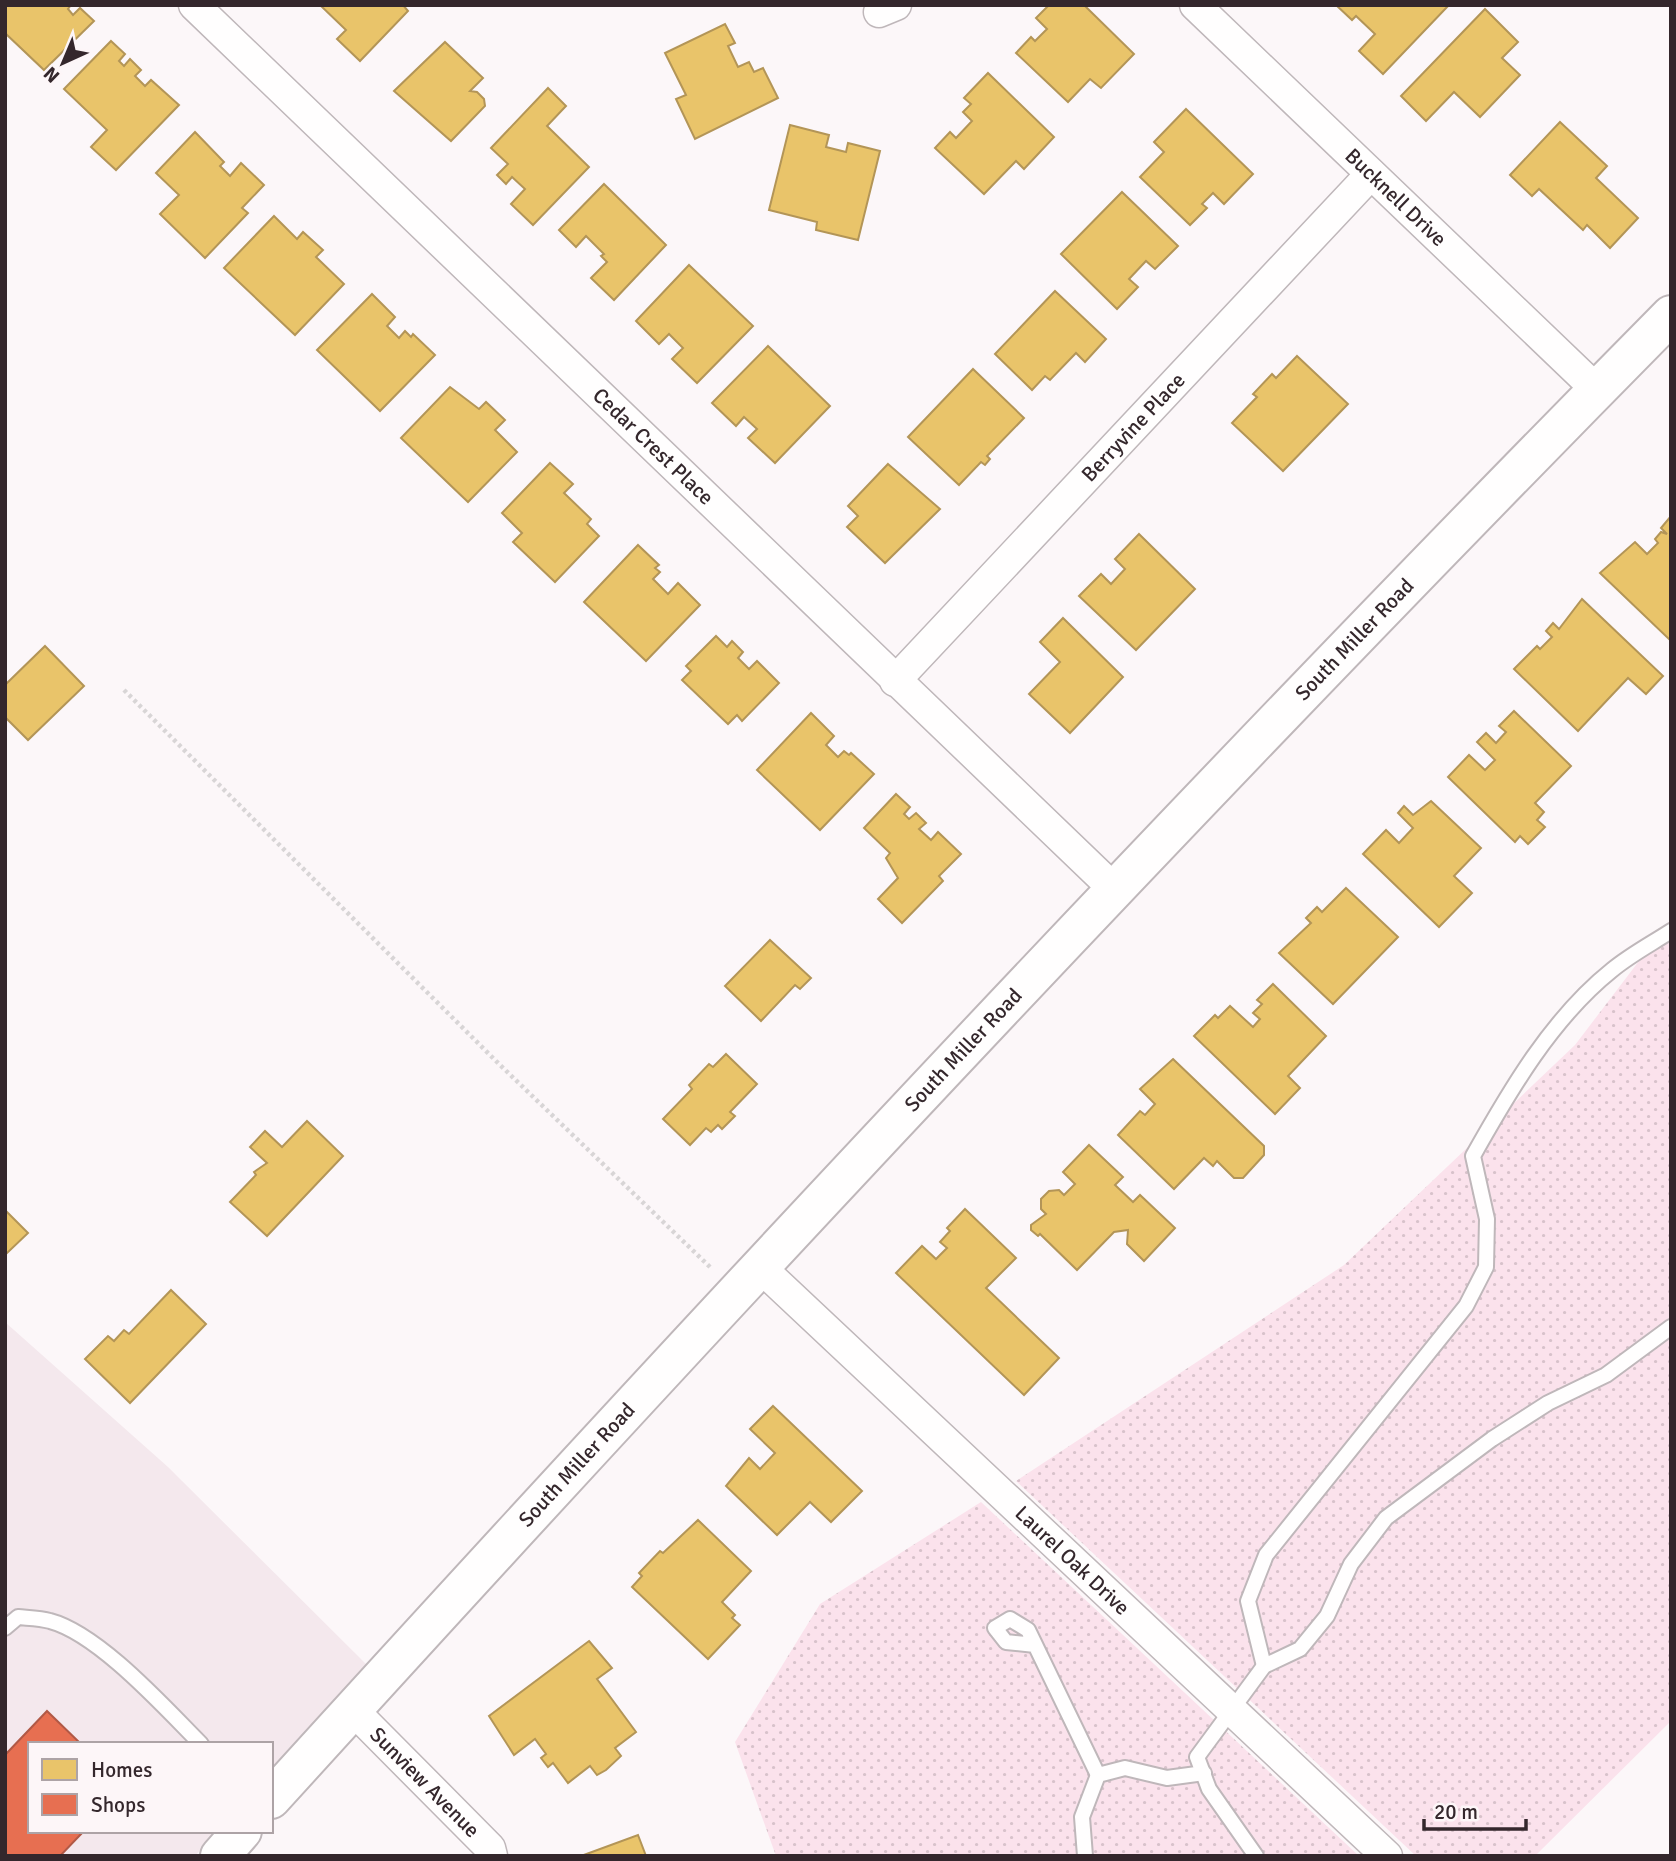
<svg xmlns="http://www.w3.org/2000/svg" width="1676" height="1861" font-family="Signika,sans-serif">
  <style>
    .built { fill: #f4e8ed }
    .grass { fill: url(#grass-dots) }
    .homes { fill: #e9c46a; stroke: #b39557; stroke-width: 2 }
    .shops { fill: #e76f51; stroke: #b15946; stroke-width: 2 }
    .lines { fill: none; stroke-linecap: round; stroke-linejoin: round }
    .lane-casing { stroke: #bfb7ba; stroke-width: 18 }
    .street-casing { stroke: #bfb7ba; stroke-width: 33 }
    .secondary-casing { stroke: #bfb7ba; stroke-width: 42 }
    .path { stroke: #d8d5d6; stroke-width: 4.5; stroke-dasharray: 3.5 3.5; stroke-linecap: butt }
    .lane { stroke: #fffefe; stroke-width: 14 }
    .street { stroke: #fffefe; stroke-width: 30 }
    .secondary { stroke: #fffefe; stroke-width: 38 }
    .labels { text-anchor: middle; dominant-baseline: central; stroke-width: 7; stroke-linejoin: round; paint-order: stroke }
    .street-label { font-size: 21px; fill: #34272c; stroke: #fdf6f8 }
  </style>
  <defs>
    <pattern id="grass-dots" width="8" height="8" patternUnits="userSpaceOnUse" patternTransform="scale(1.75)"><rect width="8" height="8" fill="#fbe2ec"/><path d="M2 2h.1M6 6h.1" fill="none" stroke="#d8c2cb" stroke-width="1.8" stroke-linecap="round"/></pattern>
  </defs>
  <rect width="100%" height="100%" fill="#fcf7f9"/>
  <!-- built -->
  <polygon class="built" points="5,1322 168,1467 368,1666 271,1772 271,1744 30,1744 30,1831 217,1831 195,1856 5,1856"/>
  <!-- grass -->
  <g class="grass">
    <polygon points="1671,919 1671,1721 1535,1856 1416,1856 1016,1481 1344,1265 1575,1045"/>
    <polygon points="981,1502 1359,1856 776,1856 735,1742 820,1604"/>
  </g>
  <!-- homes -->
  <g class="homes">
    <polygon points="5,5 71,5 68,9 73,15 80,8 94,21 44,70 5,33"/>
    <polygon points="320,5 403,5 408,11 360,61 337,39 346,30"/>
    <polygon points="1049,5 1084,5 1134,54 1101,88 1090,79 1068,102 1016,53 1031,37 1035,41 1047,29 1036,18"/>
    <polygon points="1336,5 1449,5 1383,74 1359,51 1375,34 1356,16 1352,20"/>
    <polygon points="1485,9 1518,42 1502,58 1520,75 1480,117 1454,92 1426,121 1401,96"/>
    <polygon points="725,24 735,43 728,46 738,67 749,62 754,72 763,68 778,98 695,139 676,99 686,95 665,53"/>
    <polygon points="111,41 125,54 119,61 124,66 130,59 141,70 135,76 145,86 151,80 179,105 116,170 91,147 107,130 64,89"/>
    <polygon points="445,42 483,78 470,91 477,92 484,99 485,106 451,141 394,91"/>
    <polygon points="988,73 1054,137 1024,169 1016,161 984,194 935,148 950,132 956,138 972,121 963,112 971,104 964,98"/>
    <polygon points="548,88 566,106 547,126 589,167 533,225 511,204 525,189 512,177 506,184 497,175 508,164 491,148"/>
    <polygon points="1186,109 1253,174 1224,204 1213,193 1202,204 1207,208 1190,225 1140,177 1164,152 1154,142"/>
    <polygon points="1560,122 1607,166 1596,178 1638,218 1610,248 1587,225 1583,230 1539,189 1532,196 1510,175"/>
    <polygon points="790,125 829,135 826,147 846,152 848,143 880,151 858,240 816,230 817,222 769,210"/>
    <polygon points="195,132 224,162 220,166 230,176 241,163 264,185 242,208 248,213 205,258 160,214 179,195 156,173"/>
    <polygon points="604,184 666,245 614,300 591,278 607,262 601,256 604,254 586,236 576,247 559,230"/>
    <polygon points="1122,192 1178,246 1155,269 1146,261 1129,279 1138,287 1117,309 1061,254"/>
    <polygon points="274,216 297,239 303,232 323,250 316,257 344,284 295,335 224,268"/>
    <polygon points="689,265 753,326 697,383 672,359 683,348 669,334 659,344 636,321"/>
    <polygon points="1055,291 1106,339 1085,362 1076,353 1050,380 1045,376 1032,390 995,354"/>
    <polygon points="372,294 395,317 387,326 399,338 405,331 411,337 413,334 435,355 380,411 317,350"/>
    <polygon points="768,346 830,406 775,463 748,438 757,429 744,417 736,426 712,403"/>
    <polygon points="1297,356 1348,404 1283,471 1232,423 1257,397 1253,394 1272,374 1276,378"/>
    <polygon points="973,369 1024,418 987,456 990,459 985,465 981,462 959,485 908,437"/>
    <polygon points="450,387 479,409 486,402 505,420 495,430 517,452 468,502 401,438"/>
    <polygon points="550,463 573,484 564,493 591,519 587,524 599,536 555,582 513,542 522,533 502,513"/>
    <polygon points="888,464 940,509 885,563 847,527 858,516 848,506"/>
    <polygon points="1671,516 1671,641 1600,573 1635,542 1647,554 1658,543 1655,539 1661,532 1667,534 1661,528"/>
    <polygon points="1139,534 1195,589 1136,650 1079,596 1101,574 1111,584 1125,569 1115,559"/>
    <polygon points="638,545 659,565 655,568 660,572 653,579 668,594 678,583 700,605 646,661 584,602"/>
    <polygon points="1582,599 1663,676 1646,694 1628,678 1578,731 1514,669 1537,646 1540,649 1552,637 1546,631 1553,623 1559,629"/>
    <polygon points="1063,618 1123,677 1070,733 1029,694 1060,662 1040,642"/>
    <polygon points="716,636 727,647 732,641 743,652 738,658 749,669 757,661 779,683 742,721 737,715 728,724 682,680 691,671 686,666"/>
    <polygon points="45,646 84,686 28,740 5,717 5,685"/>
    <polygon points="1514,711 1571,766 1535,803 1544,812 1537,820 1545,827 1528,844 1520,836 1515,842 1448,777 1469,755 1485,770 1495,760 1477,742 1486,733 1496,743 1506,732 1499,726"/>
    <polygon points="811,713 834,736 826,745 838,757 844,751 849,755 851,753 874,774 820,830 757,770"/>
    <polygon points="896,794 910,807 904,814 909,819 916,813 926,823 919,829 931,840 938,832 961,854 939,876 943,881 902,923 878,899 898,878 886,858 890,853 864,828"/>
    <polygon points="1431,801 1481,848 1454,876 1472,893 1439,927 1363,854 1386,830 1399,843 1413,828 1398,813 1404,806 1413,815"/>
    <polygon points="1346,888 1398,937 1333,1004 1279,953 1311,923 1306,918 1317,907 1322,912"/>
    <polygon points="770,940 811,978 800,989 795,985 761,1021 725,986"/>
    <polygon points="1273,984 1326,1036 1288,1076 1300,1088 1275,1114 1194,1036 1215,1015 1218,1018 1230,1006 1253,1027 1260,1019 1253,1013 1262,1004 1257,1000"/>
    <polygon points="726,1054 757,1084 730,1112 735,1116 722,1129 718,1125 711,1132 706,1128 690,1145 663,1119 692,1089 689,1085 709,1064 713,1067"/>
    <polygon points="1173,1059 1264,1146 1264,1155 1243,1178 1234,1178 1217,1161 1213,1166 1204,1158 1174,1189 1118,1135 1140,1111 1145,1115 1155,1104 1140,1089"/>
    <polygon points="307,1121 343,1156 267,1236 230,1202 256,1175 254,1172 267,1163 250,1147 265,1131 282,1147"/>
    <polygon points="1089,1145 1123,1177 1115,1185 1133,1202 1140,1195 1175,1228 1144,1261 1127,1244 1128,1230 1114,1232 1077,1270 1040,1234 1038,1236 1031,1230 1031,1225 1046,1214 1041,1209 1041,1199 1049,1191 1059,1190 1064,1195 1075,1184 1063,1172"/>
    <polygon points="965,1209 1016,1258 986,1288 1059,1358 1024,1395 896,1273 922,1246 936,1259 947,1248 940,1242 950,1231 947,1228"/>
    <polygon points="5,1210 28,1233 5,1255"/>
    <polygon points="171,1290 206,1324 130,1403 85,1359 108,1336 114,1341 124,1330 129,1334"/>
    <polygon points="773,1406 862,1491 831,1522 810,1502 777,1535 726,1486 749,1458 760,1469 775,1453 750,1429"/>
    <polygon points="698,1520 751,1571 722,1602 735,1615 732,1618 740,1625 708,1659 632,1587 642,1576 639,1573 660,1551 663,1553"/>
    <polygon points="589,1641 612,1668 597,1679 636,1732 615,1748 621,1756 606,1770 597,1775 590,1766 568,1783 553,1763 548,1767 541,1758 546,1754 535,1739 514,1755 489,1716"/>
    <polygon points="638,1835 646,1856 581,1856"/>
  </g>
  <!-- shops -->
  <polygon class="shops" points="47,1711 81,1744 30,1744 30,1831 84,1831 60,1856 5,1856 5,1755"/>
  <g class="lines">
    <!-- lane casing -->
    <g class="lane-casing">
      <g id="lane">
        <path d="M5,1628L18,1617C28,1618 40,1618 50,1621C99,1634 165,1708 201,1744"/>
        <polyline points="1035,1645 1006,1642 995,1628 1010,1619 1028,1630 1098,1775"/>
        <path d="M1264,1666L1248,1601L1266,1555L1466,1306L1486,1267L1487,1219L1473,1156C1510,1090 1552,1018 1612,970C1630,955 1651,944 1671,931"/>
        <polyline points="1085,1856 1082,1817 1098,1775 1125,1768 1167,1778 1204,1773"/>
        <polyline points="1256,1856 1209,1789 1197,1757 1264,1666 1300,1649 1327,1616 1351,1564 1386,1518 1492,1439 1548,1403 1606,1375 1671,1327"/>
      </g>
    </g>
    <!-- street casing -->
    <g class="street-casing">
      <g id="street">
        <path id="s1" d="M194,5L1114,889"/>
        <path id="s2" d="M1195,5L1597,390"/>
        <polyline points="879,12 896,5"/>
        <path id="s3" d="M895,681L1371,174"/>
        <path id="s4" d="M759,1266L1387,1856"/>
        <path id="s5" d="M353,1710L490,1848L492,1856"/>
      </g>
    </g>
    <!-- secondary casing -->
    <g class="secondary-casing">
      <g id="secondary">
        <path id="s6" d="M271,1799C728,1296 1193,799 1671,315"/>
        <polyline points="220,1856 242,1831"/>
      </g>
    </g>
    <!-- path -->
    <polyline class="path" points="124,690 499,1064 710,1267"/>
    <!-- lane -->
    <use href="#lane" class="lane"/>
    <!-- street -->
    <use href="#street" class="street"/>
    <!-- secondary -->
    <use href="#secondary" class="secondary"/>
  </g>
  <g class="labels">
    <!-- street labels -->
    <g class="street-label">
      <text stroke="none"><textPath href="#s2" startOffset="278">Bucknell Drive</textPath></text>
      <text stroke="none"><textPath href="#s3" startOffset="348">Berryvine Place</textPath></text>
      <text stroke="none"><textPath href="#s1" startOffset="637">Cedar Crest Place</textPath></text>
      <text stroke="none"><textPath href="#s6" startOffset="1587">South Miller Road</textPath></text>
      <text stroke="none"><textPath href="#s6" startOffset="1020">South Miller Road</textPath></text>
      <text stroke="none"><textPath href="#s6" startOffset="453">South Miller Road</textPath></text>
      <text stroke="none"><textPath href="#s4" startOffset="430">Laurel Oak Drive</textPath></text>
      <text stroke="none"><textPath href="#s5" startOffset="102">Sunview Avenue</textPath></text>
    </g>
  </g>
  <!-- border -->
  <rect width="1676" height="1861" fill="none" stroke="#34272c" stroke-width="14"/>
  <!-- legend -->
  <rect x="28" y="1742" width="245" height="91" fill="#fdf6f8" stroke="#ada3a6" stroke-width="2"/>
  <rect x="42" y="1759" width="35" height="21" fill="#e9c46a" stroke="#ada3a6" stroke-width="2"/>
  <text x="91" y="1777" font-size="21" fill="#34272c">Homes</text>
  <rect x="42" y="1794" width="35" height="21" fill="#e76f51" stroke="#ada3a6" stroke-width="2"/>
  <text x="91" y="1812" font-size="21" fill="#34272c">Shops</text>
  <!-- north arrow -->
  <g transform="translate(63 63) rotate(224)" stroke="#fdf6f8" stroke-width="5" paint-order="stroke">
  <path d="M0-5L12 26L0 18L-12 26Z" fill="#34272c"/>
  <text y="-10" font-size="19" font-weight="bold" text-anchor="middle" fill="#34272c">N</text>
  </g>
  <!-- scale -->
  <path d="M1424 1819v10h102v-10" fill="none" stroke="#34272c" stroke-width="3.5"/>
  <text x="1434" y="1819" font-size="21" fill="#34272c" stroke="#fdf6f8" stroke-width="5" paint-order="stroke">20 m</text>
</svg>
